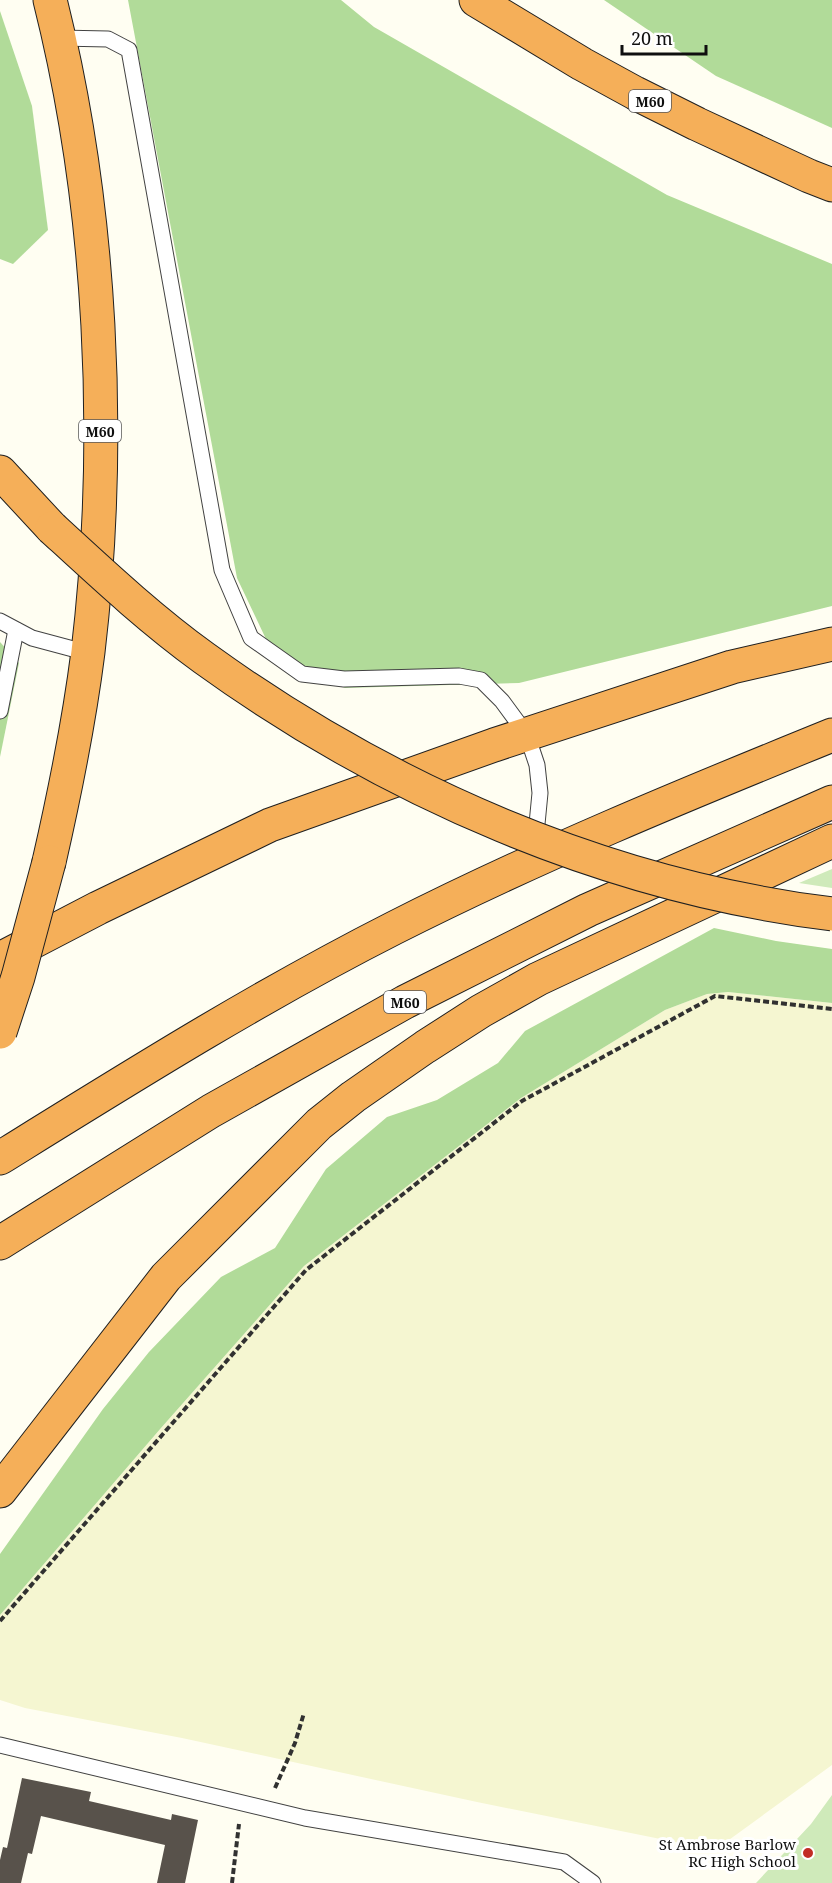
<svg xmlns="http://www.w3.org/2000/svg" width="832" height="1883" font-family="'Noto Serif',serif">
  <style>
    .farmland { fill: #f5f6d1 }
    .green { fill: #cfeaba }
    .forest { fill: #b1db99 }
    .building { fill: #58524b }
    .lines { fill: none; stroke-linecap: round; stroke-linejoin: round }
    .service-casing { stroke: #424242; stroke-width: 17 }
    .motorway-casing { stroke: #202020; stroke-width: 35 }
    .path { stroke: #313131; stroke-width: 4; stroke-dasharray: 6 3; stroke-linecap: butt }
    .service { stroke: #fff; stroke-width: 15 }
    .motorway { stroke: #f5af59; stroke-width: 33 }
    .motorway-bridge-casing { stroke: #202020; stroke-width: 35; stroke-linecap: butt }
    .motorway-bridge { stroke: #f5af59; stroke-width: 33 }
    .poi-dot { fill: #c22c25; stroke: #fff; stroke-width: 2 }
    .labels { text-anchor: middle; dominant-baseline: central; stroke-width: 6; stroke-linejoin: round; paint-order: stroke }
    .shield { fill: #fff; stroke: #575757; stroke-width: 1.5 }
    .shield-label { font-size: 14px; font-weight: bold; fill: #0f0f0f }
    .poi-label { font-size: 15px; fill: #0f0f0f; stroke: #fff; text-anchor: end }
  </style>
  <rect width="100%" height="100%" fill="#fffef2"/>
  <!-- farmland -->
  <polygon class="farmland" points="728,992 832,1003 832,1765 715,1850 477,1802 182,1738 25,1708 0,1700 0,1615 161,1428 304,1266 521,1098 665,1010 707,994"/>
  <!-- green -->
  <g class="green">
    <polygon points="832,869 832,888 799,883"/>
    <polygon points="832,1795 832,1883 756,1883 811,1824"/>
  </g>
  <!-- forest -->
  <g class="forest">
    <polygon points="128,0 341,0 374,27 667,195 832,264 832,606 519,683 345,688 274,656 237,578"/>
    <polygon points="604,0 832,0 832,128 716,76"/>
    <polygon points="0,11 32,106 48,230 13,264 0,259"/>
    <polygon points="0,642 19,663 0,757"/>
    <polygon points="714,928 776,941 832,949 832,1003 728,992 707,994 665,1010 521,1098 304,1266 161,1428 0,1615 0,1554 103,1409 149,1352 221,1277 275,1248 326,1169 387,1117 437,1100 498,1063 525,1031"/>
  </g>
  <!-- building -->
  <polygon class="building" points="22,1778 91,1792 89,1801 171,1820 172,1814 198,1820 185,1883 157,1883 165,1845 41,1816 32,1854 28,1853 21,1883 0,1883 0,1860 3,1847 7,1848"/>
  <g class="lines">
    <!-- service casing -->
    <g class="service-casing">
      <g id="service">
        <polyline points="59,38 108,39 129,50 222,570 251,638 302,674 344,679 459,676 481,680 502,701 527,735 537,765 540,793 537,824 532,839"/>
        <polyline points="0,621 32,638 88,653"/>
        <polyline points="0,711 16,630"/>
        <polyline points="0,1745 305,1818 564,1862 593,1883"/>
      </g>
    </g>
    <!-- motorway casing -->
    <g class="motorway-casing">
      <g id="motorway">
        <polyline points="476,0 582,64 635,93 697,124 809,176 832,185"/>
        <polyline points="0,472 52,528"/>
        <path d="M49,862C65,792 79,723 88,652C113,441 102,207 50,0"/>
        <polyline points="0,959 98,908 270,825 494,745 732,667 832,644"/>
        <path d="M0,1158C129,1078 258,997 394,928C536,856 684,795 832,735"/>
        <polyline points="0,1243 211,1111 405,1002 588,910 832,802"/>
        <polyline points="0,1491 166,1277 319,1124 353,1097 425,1047 481,1011 538,979 832,841"/>
      </g>
    </g>
    <!-- path -->
    <g class="path">
      <polyline points="0,1621 306,1270 522,1101 715,996 832,1009"/>
      <polyline points="275,1788 295,1743 304,1713"/>
      <polyline points="232,1883 239,1824"/>
    </g>
    <!-- service -->
    <use href="#service" class="service"/>
    <!-- motorway -->
    <use href="#motorway" class="motorway"/>
    <!-- motorway-bridge casing -->
    <g class="motorway-bridge-casing">
      <g id="motorway-bridge">
        <path d="M52,528C101,573 150,619 204,658C388,791 606,886 832,914"/>
        <polyline points="0,1032 18,977 49,862"/>
      </g>
    </g>
    <!-- motorway-bridge -->
    <use href="#motorway-bridge" class="motorway-bridge"/>
  </g>
  <!-- markers -->
  <circle class="poi-dot" cx="808" cy="1853" r="6"/>
  <g class="labels">
    <!-- shield labels -->
    <g class="shield">
      <rect x="629" y="90" width="42" height="22" rx="4.5"/>
      <rect x="79" y="420" width="42" height="22" rx="4.5"/>
      <rect x="384" y="991" width="42" height="22" rx="4.5"/>
    </g>
    <g class="shield-label">
      <text x="650" y="101">M60</text>
      <text x="100" y="431">M60</text>
      <text x="405" y="1002">M60</text>
    </g>
    <!-- poi labels -->
    <g class="poi-label">
      <text x="796" y="1844">St Ambrose Barlow<tspan x="796" dy="17">RC High School</tspan></text>
    </g>
  </g>
  <!-- scale -->
  <path d="M622 45v9h84v-9" fill="none" stroke="#0f0f0f" stroke-width="3"/>
  <text x="631" y="45" font-size="18" fill="#0f0f0f" stroke="#ffffff" stroke-width="4.5" paint-order="stroke">20 m</text>
</svg>
